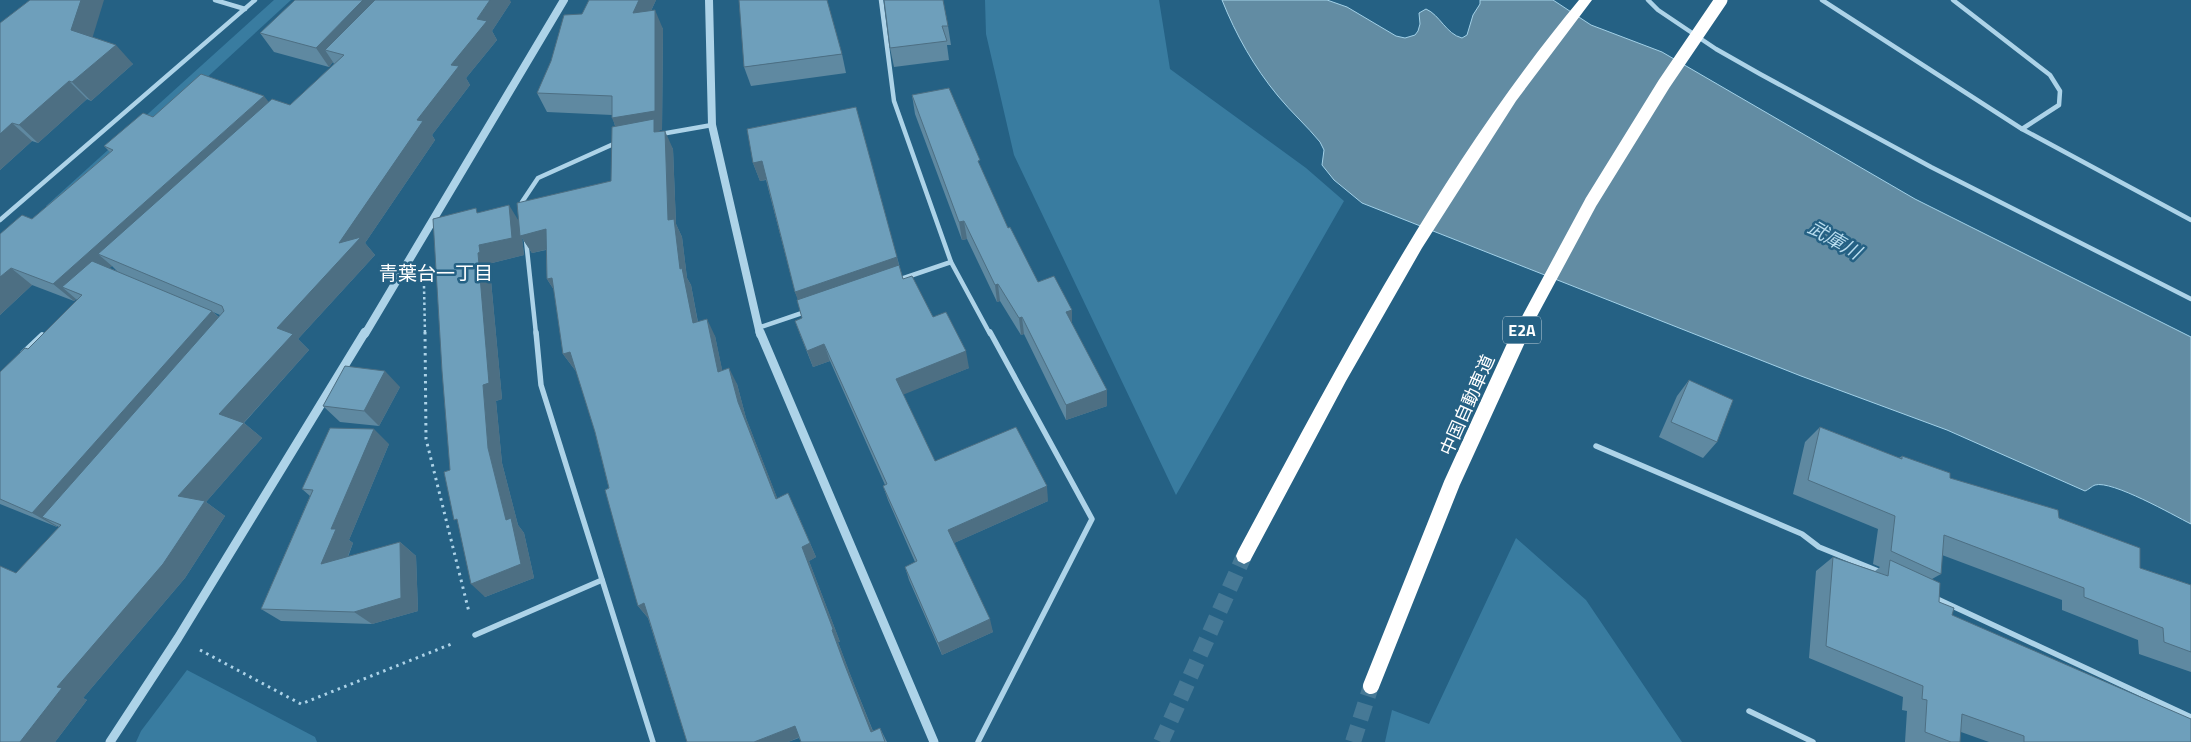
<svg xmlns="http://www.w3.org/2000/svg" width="2191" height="742" font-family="'Titillium Web','Noto Sans JP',sans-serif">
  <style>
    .green { fill: #397ca0 }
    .water { fill: #628ca3; stroke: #a2d1e8 }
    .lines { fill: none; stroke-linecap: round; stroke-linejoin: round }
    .motorway-tunnel { stroke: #467996; stroke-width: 16; stroke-dasharray: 16 8; stroke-linecap: butt }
    .path-far1 { stroke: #add3e8; stroke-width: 2.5; stroke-dasharray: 2.5 3; stroke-linecap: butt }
    .path { stroke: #add3e8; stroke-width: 3; stroke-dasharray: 2.5 4.5; stroke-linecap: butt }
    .minor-far1 { stroke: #add3e8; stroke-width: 4.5 }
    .minor { stroke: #add3e8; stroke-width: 5.5 }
    .tertiary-far1 { stroke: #add3e8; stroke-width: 8 }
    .tertiary { stroke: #add3e8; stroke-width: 9 }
    .motorway { fill: #fff; fill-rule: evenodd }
    .motorway-bridge-far1 { stroke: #fff; stroke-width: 13 }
    .motorway-bridge { stroke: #fff; stroke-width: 16 }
    .wall { fill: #5f89a1; fill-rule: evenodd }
    .shaded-wall { fill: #4d6f83 }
    .building { fill: #6e9fbb; stroke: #4d6f83 }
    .labels { text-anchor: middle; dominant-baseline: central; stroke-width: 5; stroke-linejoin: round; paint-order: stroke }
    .shield { fill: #256184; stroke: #bed0da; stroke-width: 1 }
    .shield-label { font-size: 16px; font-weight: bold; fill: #fff }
    .street-label { font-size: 18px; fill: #fff; stroke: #256184 }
    .water-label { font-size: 19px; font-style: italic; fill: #b9ddef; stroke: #256184 }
    .neighbourhood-label { font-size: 19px; fill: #fff; stroke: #256184 }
  </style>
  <rect width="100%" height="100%" fill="#256184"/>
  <!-- green -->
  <g class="green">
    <polygon points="274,0 291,0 62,211 46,206"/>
    <polygon points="985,0 1159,0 1170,69 1306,168 1344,201 1176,495 1014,155 986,34"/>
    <polygon points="1516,538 1586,600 1682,742 1385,742 1392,710 1429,724"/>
    <polygon points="187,670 315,737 317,742 136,742 141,731"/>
  </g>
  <!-- water -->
  <path class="water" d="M1222,0H1327L1347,7L1396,36L1405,38L1415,35L1418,31L1420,24L1419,13L1426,9C1440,15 1446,34 1462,38L1467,35L1473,15L1480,4V0H1553L1591,25L1662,52L1915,199L2191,337V524C2173,515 2112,480 2095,485C2092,486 2088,490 2085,491L1947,430L1801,376L1362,203L1334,180L1322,165L1324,150L1320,142C1307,126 1291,112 1278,96C1254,67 1236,35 1222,0Z"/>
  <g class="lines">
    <!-- motorway-tunnel -->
    <g class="motorway-tunnel">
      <polyline points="1161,742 1244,556"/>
      <polyline points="1353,742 1371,686"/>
    </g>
    <!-- path-far1 -->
    <polyline class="path-far1" points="424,286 425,334"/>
    <!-- path -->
    <g class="path">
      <polyline points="425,332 426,439 469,612"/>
      <polyline points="200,650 301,704 454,643"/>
    </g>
    <!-- minor-far1 -->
    <g class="minor-far1">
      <polyline points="215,0 245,9"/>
      <polyline points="881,0 894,101 951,262 990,334"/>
      <polyline points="1648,0 1658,10 1716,49 1760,74 1931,167 2191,299"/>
      <polyline points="1822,0 2022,129 2191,220"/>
      <polyline points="1953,0 2050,75 2060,91 2059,105 2022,129"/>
      <polyline points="661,134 712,125"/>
      <polyline points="522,207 522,202 538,178 618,142"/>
      <polyline points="0,220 255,0"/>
      <polyline points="526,240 536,334"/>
      <polyline points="898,280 951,262"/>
      <polyline points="758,328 805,312"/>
    </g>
    <!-- minor -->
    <g class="minor">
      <polyline points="536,332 541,385 653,742"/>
      <polyline points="23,353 42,335"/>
      <polyline points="1596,446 1802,534 1819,547 1883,573"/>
      <polyline points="1933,597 2191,717"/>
      <polyline points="475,635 602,580"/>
      <polyline points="1749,711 1813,742"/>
      <polyline points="978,742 1092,519 990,332"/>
    </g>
    <!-- tertiary-far1 -->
    <g class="tertiary-far1">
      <polyline points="709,0 712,125 760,334"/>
      <polyline points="365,334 564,0"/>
    </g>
    <!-- tertiary -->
    <g class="tertiary">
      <polyline points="760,332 934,742"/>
      <polyline points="110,742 178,638 365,332"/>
    </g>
    <!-- motorway -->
    <path class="motorway" d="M1579,0H1592L1516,101L1422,248L1346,381L1250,561L1244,564L1238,561L1236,556L1238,551C1340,361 1441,166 1579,0Z"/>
    <!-- motorway-bridge-far1 -->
    <polyline class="motorway-bridge-far1" points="1520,334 1591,202 1664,84 1721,0"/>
    <!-- motorway-bridge -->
    <polyline class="motorway-bridge" points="1371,686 1452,483 1521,332"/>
  </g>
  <!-- wall -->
  <g class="wall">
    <polygon points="656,0 651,11 663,29 662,130 659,130 673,149 676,224 682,237 687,278 691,285 698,322 715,336 722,370 737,384 746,418 777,498 795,508 816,557 809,561 840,642 838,642 850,674 873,731 880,728 887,742 801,742 799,738 788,742 687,742 648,618 638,606 595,432 576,370 575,370 563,354 554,290 547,279 546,250 532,253 522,238 524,255 492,263 492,270 490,270 502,399 496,401 502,463 518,525 524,533 534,578 485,597 458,524 450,470 479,212 519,221 611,181 615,126 612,115 547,112 537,93 582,14"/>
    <polygon points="884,0 948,26 951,45 947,45 949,60 894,67 890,48"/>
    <path d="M511,2L492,31L497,40L466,78L470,85L432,135L435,140L365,243L375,255L298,339L309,350L244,423L262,438L206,502L225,516L185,578L83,698L87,700L55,742L16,573L59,527L57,526V527L0,504V372L28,349L77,300L76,299L74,301L32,285L0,315V234L32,219L110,152L104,146L153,117L269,102L290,105L334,64L333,62L329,67L274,52L260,33ZM112,266L117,271L109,268ZM213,312L220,315L219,317Z"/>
    <polygon points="0,23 93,37 133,64 91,101 87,99 38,143 32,141 0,170"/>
    <polygon points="842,54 846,73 751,86 744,67"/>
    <polygon points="912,95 980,167 1008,228 1038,282 1072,324 1107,406 1066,420 1024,334 1021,335 1000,301 997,302 967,239 962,240 915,114"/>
    <polygon points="753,163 897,257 903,279 933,317 969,368 903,394 935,461 1048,501 954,543 993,632 942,655 909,580 905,567 915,562 888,500 883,486 885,485 830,361 813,367 801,337 795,321 802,318 798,299 795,292 766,180 760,181"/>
    <polygon points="1689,380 1717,442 1703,458 1659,437 1677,396"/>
    <polygon points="400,387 379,426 340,422 323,406"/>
    <polygon points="1820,427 1899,458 1902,456 1950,478 2059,518 2140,568 2191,585 2191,672 2139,654 2138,640 2062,610 2062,600 1942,555 1941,574 1932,579 1939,602 1952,615 2191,742 1989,742 1961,732 1951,742 1905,742 1907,711 1902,710 1903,697 1809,658 1816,571 1833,557 1875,571 1880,567 1873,564 1878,529 1793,494 1805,442"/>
    <polygon points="389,444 349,540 353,543 348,557 400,542 416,556 418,611 372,624 281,621 261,609 310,496 302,489"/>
  </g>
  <!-- shaded-wall -->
  <g class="shaded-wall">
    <polygon points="81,0 104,0 89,49 71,30"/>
    <polygon points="363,0 394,0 325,50 333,62 329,67 316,48"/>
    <polygon points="490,0 510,0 511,2 492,31 497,40 466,78 470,85 432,135 435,140 365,243 375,255 298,339 309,350 238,429 219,414 277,328 339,243 417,120 477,19"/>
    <polygon points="639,0 656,0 641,32 633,13"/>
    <polygon points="655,10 663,29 662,130 659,130 662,138 620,137 612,118"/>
    <polygon points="116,45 133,64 91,101 72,82"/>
    <polygon points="69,81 87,99 38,143 19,125"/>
    <polygon points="264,96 279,115 98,254 112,266 81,295 62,287 76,299 74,301 53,284"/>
    <polygon points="12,123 32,141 0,170 0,134"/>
    <polygon points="665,131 673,149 676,224 682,237 687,278 691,285 701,340 693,323 668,220"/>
    <polygon points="762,161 768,179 760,181 753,163"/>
    <polygon points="509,205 520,223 546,229 557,247 532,253 522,238 524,255 492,263 492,270 490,270 502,399 496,401 502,463 518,525 524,533 534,578 485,597 471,584 506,520 488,448 483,385 478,253 479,245"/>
    <polygon points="964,221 967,239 962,240 959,222"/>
    <polygon points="897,257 901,275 801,309 795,292"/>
    <polygon points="11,268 32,285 0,315 0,277"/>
    <polygon points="552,278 558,296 547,279"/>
    <polygon points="998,284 1000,301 997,302 995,285"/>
    <polygon points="1072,310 1072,327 1066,312"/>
    <polygon points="212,311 230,328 42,517 57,526 57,527 32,513"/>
    <polygon points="1022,317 1024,334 1021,335 1019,318"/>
    <polygon points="707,319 715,336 726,388 718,372"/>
    <polygon points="824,344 830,361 813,367 807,351"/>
    <polygon points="966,351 969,368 900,396 896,379"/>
    <polygon points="570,352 581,369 575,370 563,354"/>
    <polygon points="729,368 737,384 746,418 783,513 776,499 738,402"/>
    <polygon points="385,371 400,387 379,426 364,411"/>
    <polygon points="1107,390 1107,406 1066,420 1066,405"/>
    <polygon points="244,423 262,438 206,502 225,516 185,578 83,698 87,700 55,742 20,742 57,687 178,496"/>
    <polygon points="374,429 389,444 349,540 353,543 339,578 321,564 331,529"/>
    <polygon points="1047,486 1048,501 952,544 948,530"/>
    <polygon points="788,493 816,557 809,561 840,642 838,642 850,674 877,742 871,732 844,663 802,547"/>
    <polygon points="400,542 416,556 418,611 372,624 354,612"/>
    <polygon points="644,603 649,619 638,606"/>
    <polygon points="990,619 993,632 942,655 938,643"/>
    <polygon points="795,726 802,736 788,742 754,742"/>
  </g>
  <!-- building -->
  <g class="building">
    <polygon points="30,0 81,0 71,30 116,45 72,82 69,81 19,125 12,123 0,134 0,23"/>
    <polygon points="295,0 363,0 316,48 260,33"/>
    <polygon points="375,0 490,0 477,19 487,21 451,65 459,66 417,120 423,121 339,243 361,237 277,328 293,334 219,414 244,423 178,496 205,501 163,564 57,687 62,688 20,742 0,742 0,566 16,573 61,525 42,517 224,311 222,306 98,254 272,99 290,105 344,55 325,50"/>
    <polygon points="589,0 639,0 633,13 655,10 655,111 612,118 612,96 537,93 551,61 564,15 582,14"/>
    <polygon points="739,0 827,0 842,54 744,67"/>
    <polygon points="884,0 943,0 948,26 942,26 947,41 890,48"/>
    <polygon points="201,74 264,96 53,284 11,268 0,277 0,234 22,215 32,219 113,150 104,146 143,113 153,117"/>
    <polygon points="949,88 980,160 978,161 1008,228 1010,227 1038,282 1054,276 1072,310 1066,312 1107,390 1066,405 1022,317 1019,318 998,284 995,285 964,221 959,222 912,95"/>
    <polygon points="856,107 897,257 795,292 762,161 753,163 747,129"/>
    <polygon points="654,119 654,132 665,131 668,220 674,219 680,269 682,268 693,323 707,319 718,372 729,368 738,402 776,499 788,493 810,543 802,547 833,629 832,630 844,663 871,732 880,728 885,742 801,742 795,726 754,742 687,742 644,603 638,606 618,537 605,490 609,488 595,432 570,352 563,354 552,278 547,279 546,229 520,236 517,203 611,181 612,127"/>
    <polygon points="509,205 512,238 479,245 480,252 478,253 489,383 483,385 488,448 506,520 511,518 521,564 471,584 457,519 454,520 444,472 450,470 442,371 433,219 476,208 477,213"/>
    <polygon points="92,261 212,311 32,513 0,499 0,372 25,348 28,349 82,295 62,287"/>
    <polygon points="899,265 903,279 912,276 933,317 946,312 966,351 896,379 935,461 1016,427 1047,486 948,530 990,619 938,643 905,567 917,561 883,486 887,484 824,344 807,351 795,321 802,318 797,300"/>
    <polygon points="345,366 385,371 364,411 323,406"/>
    <polygon points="1689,380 1733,400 1717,442 1671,422"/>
    <polygon points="1820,427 1902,459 1902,456 1950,473 1950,478 2058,510 2059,518 2140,548 2140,568 2191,585 2191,652 2164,642 2163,628 2084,597 2084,588 1944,535 1941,574 1891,551 1895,516 1808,480"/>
    <polygon points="330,428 374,429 331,529 336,529 321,564 400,542 401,598 354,612 261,609 313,490 302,489"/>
    <polygon points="1833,557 1888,576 1890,560 1940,583 1939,602 1954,608 1952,615 2191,719 2191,742 2024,742 2024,736 1962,714 1960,742 1951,742 1925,732 1927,700 1922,699 1923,686 1826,646"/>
  </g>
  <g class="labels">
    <!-- shield labels -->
    <rect class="shield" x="1503" y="316.5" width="38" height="27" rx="4"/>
    <g class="shield-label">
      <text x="1522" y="330">E2A</text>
    </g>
    <!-- street labels -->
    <g class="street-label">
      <text transform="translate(1467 405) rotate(-66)">中国自動車道</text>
    </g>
    <!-- water labels -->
    <g class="water-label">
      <text transform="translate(1835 239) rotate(30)">武庫川</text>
    </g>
    <!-- neighbourhood labels -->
    <g class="neighbourhood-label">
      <text x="436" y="272">青葉台一丁目</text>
    </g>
  </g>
</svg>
